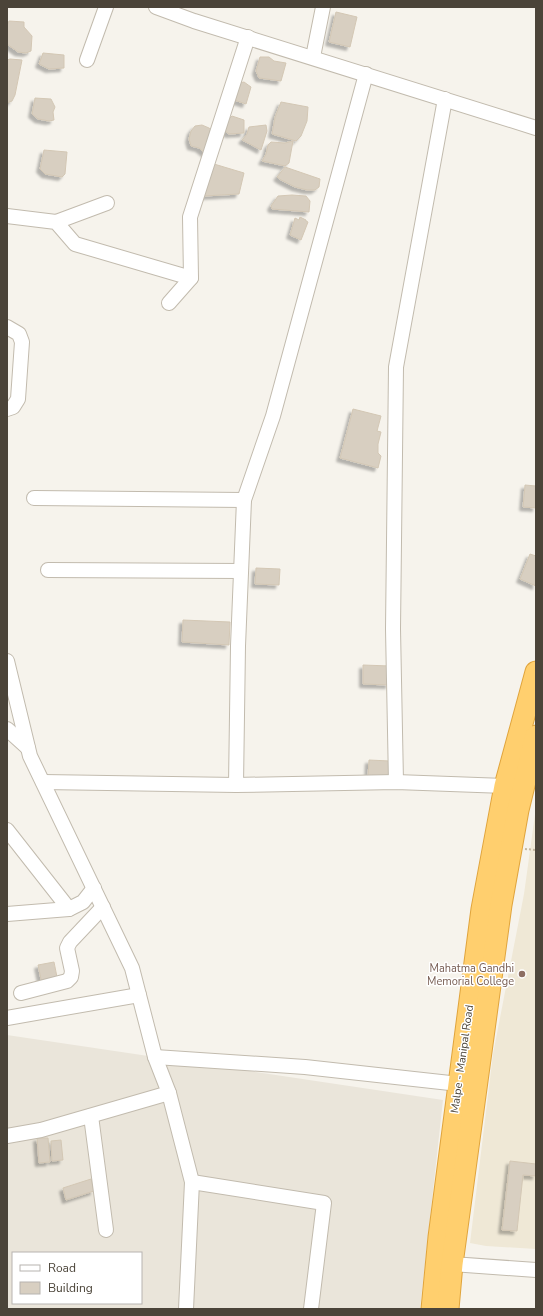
<svg xmlns="http://www.w3.org/2000/svg" width="543" height="1316" font-family="'Nunito Sans',sans-serif">
  <style>
    .residential { fill: #eae5da; fill-rule: evenodd }
    .education { fill: #efe8d6 }
    .building { fill: #d8cfc1; stroke: #d3c7b4; filter: url(#shadow) }
    .lines { fill: none; stroke-linecap: round; stroke-linejoin: round }
    .minor-casing { stroke: #c2bbae; stroke-width: 16 }
    .highway-casing { stroke: #e0a43c; stroke-width: 23 }
    .path { stroke: #c4b79f; stroke-width: 2; stroke-dasharray: 2 2; stroke-linecap: butt }
    .minor { stroke: #fff; stroke-width: 14 }
    .highway { stroke: #ffcf6e; stroke-width: 21 }
    .education-dot { fill: #8d6e63; stroke: #fff; stroke-width: 1.5 }
    .labels { text-anchor: middle; dominant-baseline: central; stroke-width: 3; stroke-linejoin: round; paint-order: stroke }
    .education-label { font-size: 11px; fill: #785e54; stroke: #fff; text-anchor: end }
    .street-label { font-size: 11px; fill: #4b4439; stroke: #fff }
  </style>
  <defs>
    <filter id="shadow"><feDropShadow dx="-3.5" dy="3.5" stdDeviation="1" flood-color="#0004"/></filter>
  </defs>
  <rect width="100%" height="100%" fill="#f6f3ec"/>
  <!-- residential -->
  <path class="residential" d="M7,1035L443,1100L420,1309H7ZM13,1253H141V1303H13Z"/>
  <!-- education -->
  <polygon class="education" points="536,807 536,1249 486,1246 470,1243 493,1054 524,894"/>
  <!-- building -->
  <g class="building">
    <polygon points="336,12 357,17 350,47 329,42"/>
    <polygon points="9,21 24,22 24,27 32,36 31,51 26,53 18,52 7,44 7,25"/>
    <polygon points="43,53 64,55 64,68 49,69 39,64"/>
    <polygon points="260,57 269,57 274,61 286,63 281,81 259,78 256,71"/>
    <polygon points="10,59 22,60 15,95 12,101 7,103 7,60"/>
    <polygon points="244,82 251,87 246,104 234,100 239,83"/>
    <polygon points="35,98 51,99 55,107 53,112 54,120 49,121 38,119 32,114"/>
    <polygon points="281,102 308,107 307,121 301,136 296,141 272,134 275,117"/>
    <polygon points="232,116 244,120 244,133 229,134 225,131 229,119"/>
    <polygon points="202,125 209,128 221,137 221,144 216,152 206,154 199,148 191,146 189,139 191,131 195,126"/>
    <polygon points="266,125 267,131 261,150 242,140 247,134 249,127"/>
    <polygon points="293,141 289,163 285,166 262,161 266,154 268,145 271,142 285,143"/>
    <polygon points="44,150 67,152 65,174 62,177 45,174 40,169"/>
    <polygon points="214,164 244,173 239,194 204,196"/>
    <polygon points="285,167 320,179 319,187 315,190 307,190 295,187 281,180 277,177"/>
    <polygon points="292,195 306,196 310,201 309,212 272,209 271,206 278,196"/>
    <polygon points="300,217 306,220 306,221 308,222 301,240 290,235 295,218 299,220"/>
    <polygon points="353,409 381,416 377,431 381,432 378,444 378,453 381,456 378,468 340,458"/>
    <polygon points="525,485 536,486 536,508 523,507"/>
    <polygon points="530,554 536,556 536,586 520,579"/>
    <polygon points="256,568 280,569 279,585 255,584"/>
    <polygon points="183,620 230,622 229,645 182,642"/>
    <polygon points="363,665 390,666 389,685 363,684"/>
    <polygon points="369,760 390,761 390,778 368,777"/>
    <polygon points="54,962 58,982 42,984 38,965"/>
    <polygon points="37,1138 48,1138 50,1162 39,1163"/>
    <polygon points="61,1140 63,1160 52,1161 51,1141"/>
    <polygon points="510,1161 536,1164 536,1176 523,1175 517,1231 502,1230"/>
    <polygon points="91,1179 94,1191 66,1200 63,1188"/>
  </g>
  <g class="lines">
    <!-- minor casing -->
    <g class="minor-casing">
      <g id="minor">
        <polyline points="156,7 194,21 536,128"/>
        <polyline points="313,57 323,7"/>
        <polyline points="87,60 106,7"/>
        <polyline points="7,216 56,222 75,244 191,278"/>
        <polyline points="56,222 107,203"/>
        <polyline points="169,303 191,278 190,217 248,37"/>
        <polyline points="7,327 19,334 22,342 18,399 13,407 7,409"/>
        <polyline points="34,498 244,500"/>
        <polyline points="48,570 241,571"/>
        <polyline points="7,661 30,756 132,968 155,1057 169,1093 192,1182 186,1309"/>
        <polyline points="7,729 28,748"/>
        <polyline points="43,782 236,785 396,782 505,786"/>
        <polyline points="396,782 393,629 396,367 445,99"/>
        <polyline points="236,785 238,646 244,500 273,416 366,74"/>
        <polyline points="7,830 69,909"/>
        <polyline points="7,914 69,909 83,902 94,888"/>
        <polyline points="21,993 67,981 71,977 72,971 67,948 70,942 103,907"/>
        <polyline points="7,1018 139,995"/>
        <polyline points="155,1057 305,1067 459,1084"/>
        <polyline points="91,1116 106,1230"/>
        <polyline points="7,1136 41,1130 169,1093"/>
        <polyline points="192,1182 324,1203 311,1309"/>
        <polyline points="452,1264 536,1270"/>
      </g>
    </g>
    <!-- highway casing -->
    <g class="highway-casing">
      <g id="highway">
        <polyline points="432,1309 439,1237 482,909 505,786 536,672"/>
        <polyline points="448,1309 452,1264 501,905 518,810 536,736"/>
      </g>
    </g>
    <!-- path -->
    <polyline class="path" points="525,849 536,850"/>
    <!-- minor -->
    <use href="#minor" class="minor"/>
    <!-- highway -->
    <use href="#highway" class="highway"/>
  </g>
  <!-- markers -->
  <circle class="education-dot" cx="522" cy="974" r="4"/>
  <g class="labels">
    <!-- education labels -->
    <g class="education-label">
      <text x="514" y="968">Mahatma Gandhi<tspan x="514" dy="13">Memorial College</tspan></text>
    </g>
    <!-- street labels -->
    <g class="street-label">
      <text transform="translate(462 1059) rotate(-82)">Malpe - Manipal Road</text>
    </g>
  </g>
  <!-- border -->
  <rect width="543" height="1316" fill="none" stroke="#4b4439" stroke-width="16"/>
  <!-- legend -->
  <rect x="12" y="1252" width="130" height="52" fill="#ffffff" stroke="#b7b4b0"/>
  <rect x="20" y="1265" width="20" height="6" fill="#ffffff" stroke="#b7b4b0"/>
  <text x="48" y="1272" font-size="12" fill="#4b4439">Road</text>
  <rect x="20" y="1282" width="20" height="12" fill="#d8cfc1" stroke="#b7b4b0"/>
  <text x="48" y="1292" font-size="12" fill="#4b4439">Building</text>
</svg>
